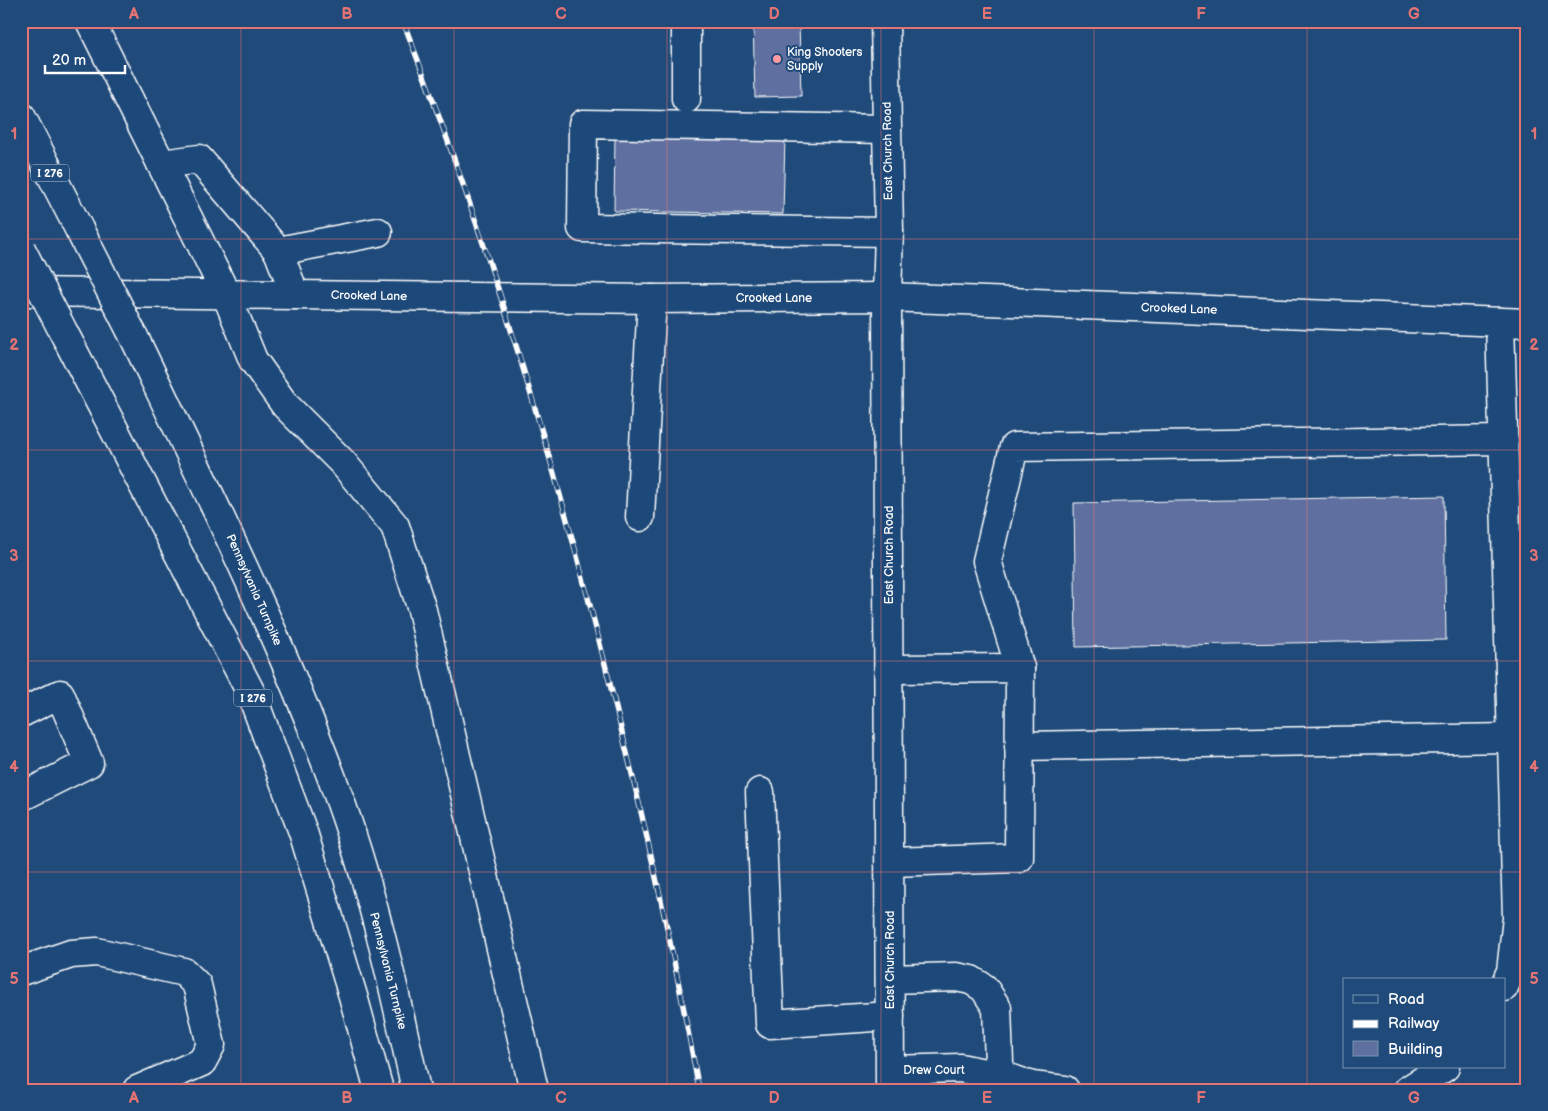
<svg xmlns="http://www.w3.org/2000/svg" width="1548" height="1111" font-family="'Balsamiq Sans',sans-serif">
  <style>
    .building { fill: #5e70a0; stroke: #fff }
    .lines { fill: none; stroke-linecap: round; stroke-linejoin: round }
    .minor-casing { stroke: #fff; stroke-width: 31 }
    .highway-casing { stroke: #fff; stroke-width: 31 }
    .minor { stroke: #1f4a7a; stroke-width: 28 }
    .highway { stroke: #1f4a7a; stroke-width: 28 }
    .rail-casing { stroke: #fff; stroke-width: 5.5 }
    .rail { stroke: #1f4a7a; stroke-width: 4; stroke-dasharray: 11; stroke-linecap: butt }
    .highway-bridge-casing { stroke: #fff; stroke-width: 31; stroke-linecap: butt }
    .highway-bridge { stroke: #1f4a7a; stroke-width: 28 }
    .grid { fill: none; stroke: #e47373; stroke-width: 1; stroke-opacity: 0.55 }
    .poi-dot { fill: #ff9aa2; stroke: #1f4a7a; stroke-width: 2 }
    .labels { text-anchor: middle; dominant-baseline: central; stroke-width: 4; stroke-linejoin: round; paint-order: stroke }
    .shield { fill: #1f4a7a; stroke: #bcc9d7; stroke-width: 1 }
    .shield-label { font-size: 11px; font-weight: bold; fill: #fff }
    .poi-label { font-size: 12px; fill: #fff; stroke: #1f4a7a; text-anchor: start }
    .street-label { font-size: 12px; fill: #fff; stroke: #1f4a7a }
    .neatline { fill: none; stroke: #e47373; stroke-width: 2 }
    .grid-label { font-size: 16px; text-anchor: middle; font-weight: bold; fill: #e47373 }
  </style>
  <rect width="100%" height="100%" fill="#1f4a7a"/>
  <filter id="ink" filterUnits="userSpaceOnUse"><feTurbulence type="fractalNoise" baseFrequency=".02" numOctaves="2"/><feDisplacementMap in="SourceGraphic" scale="10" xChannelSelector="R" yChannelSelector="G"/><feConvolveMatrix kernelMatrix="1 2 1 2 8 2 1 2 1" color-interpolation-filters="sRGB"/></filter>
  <g filter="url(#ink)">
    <!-- building -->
    <g class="building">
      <polygon points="753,21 799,21 801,96 755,97"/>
      <polygon points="615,135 785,138 783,214 614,211"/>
      <polygon points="1444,496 1446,640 1076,647 1074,503"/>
    </g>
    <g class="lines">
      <!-- minor casing -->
      <g class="minor-casing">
        <g id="minor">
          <polyline points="90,21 226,294 253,360 285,405 343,463 395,526 422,610 534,1090"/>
          <polyline points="686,21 686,99"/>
          <polyline points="885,21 889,232 887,297 890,1090"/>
          <polyline points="887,129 583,124 582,228 889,232"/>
          <polyline points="161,164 199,159 278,251"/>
          <polyline points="21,292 652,299 887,297 1527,323"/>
          <polyline points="295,295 278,251 378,232"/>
          <polyline points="1500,322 1517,918 1511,971 1504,987"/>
          <polyline points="640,517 652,299"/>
          <polyline points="1020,668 987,561 1014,447 1504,440"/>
          <polyline points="890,669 1020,668 1019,858 890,862"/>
          <polyline points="21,713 60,694 89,763 21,797"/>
          <polyline points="1019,746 1512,738"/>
          <polyline points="760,792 770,1024 890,1016"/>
          <polyline points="21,971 71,954 97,952 184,972 197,985 211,1045 202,1062 137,1090"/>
          <polyline points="890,979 956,977 971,980 984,988 997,1008 1000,1090"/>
          <polyline points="891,1070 960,1068 1009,1078 1032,1086 1065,1090"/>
          <polyline points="1408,1090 1445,1067"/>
        </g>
      </g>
      <!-- highway casing -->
      <g class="highway-casing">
        <g id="highway">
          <polyline points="21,116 79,229"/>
          <polyline points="64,333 251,693 303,832 353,996 379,1090"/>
          <path d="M133,335C207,489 283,642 341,803C374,896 395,993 416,1090"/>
        </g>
      </g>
      <!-- minor -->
      <use href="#minor" class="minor"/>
      <!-- highway -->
      <use href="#highway" class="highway"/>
      <!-- rail casing -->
      <g class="rail-casing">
        <path id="rail" d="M403,21C488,239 556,465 612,692C645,824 675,956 699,1090"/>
      </g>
      <!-- rail -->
      <use href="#rail" class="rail"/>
      <!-- highway-bridge casing -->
      <g class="highway-bridge-casing">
        <g id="highway-bridge">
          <polyline points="79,229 133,335"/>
          <polyline points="21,249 64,333"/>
        </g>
      </g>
      <!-- highway-bridge -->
      <use href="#highway-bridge" class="highway-bridge"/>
    </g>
  </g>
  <!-- grid -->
  <path class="grid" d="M241,21V1090M454,21V1090M667,21V1090M881,21V1090M1094,21V1090M1307,21V1090M21,239H1527M21,450H1527M21,661H1527M21,872H1527"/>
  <!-- markers -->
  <circle class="poi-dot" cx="777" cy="59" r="5"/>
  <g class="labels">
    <!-- shield labels -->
    <g class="shield">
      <rect x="31" y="164.5" width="38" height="17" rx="4"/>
      <rect x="234" y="689.5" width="38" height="17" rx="4"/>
    </g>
    <g class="shield-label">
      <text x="50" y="173">I 276</text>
      <text x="253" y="698">I 276</text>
    </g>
    <!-- poi labels -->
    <g class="poi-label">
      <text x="787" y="52">King Shooters<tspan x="787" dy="14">Supply</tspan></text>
    </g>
    <!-- street labels -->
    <g class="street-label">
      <text transform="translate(888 151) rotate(-91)">East Church Road</text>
      <text transform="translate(369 296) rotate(1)">Crooked Lane</text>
      <text x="774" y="298">Crooked Lane</text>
      <text transform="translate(1179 309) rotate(2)">Crooked Lane</text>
      <text transform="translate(889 555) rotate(-90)">East Church Road</text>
      <text transform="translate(254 590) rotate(66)">Pennsylvania Turnpike</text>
      <text transform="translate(890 960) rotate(-90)">East Church Road</text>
      <text transform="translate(388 971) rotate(76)">Pennsylvania Turnpike</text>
      <text x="934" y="1070">Drew Court</text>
    </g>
  </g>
  <!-- margin -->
  <rect width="1548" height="1111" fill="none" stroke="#1f4a7a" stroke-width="55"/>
  <!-- legend -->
  <rect x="1343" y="978" width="162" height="90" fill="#1f4a7a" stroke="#7992af"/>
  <rect x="1353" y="995" width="25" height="8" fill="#1f4a7a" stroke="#7992af"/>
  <text x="1388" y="1004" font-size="15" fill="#ffffff">Road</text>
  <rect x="1353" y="1020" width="25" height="8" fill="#ffffff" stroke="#7992af"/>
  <text x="1388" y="1028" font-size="15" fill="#ffffff">Railway</text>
  <rect x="1353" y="1041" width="25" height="15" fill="#5e70a0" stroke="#7992af"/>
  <text x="1388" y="1054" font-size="15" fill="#ffffff">Building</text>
  <!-- scale -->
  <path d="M45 65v8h80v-8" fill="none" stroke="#ffffff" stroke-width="2.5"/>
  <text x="52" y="65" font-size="15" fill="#ffffff" stroke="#1f4a7a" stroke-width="4" paint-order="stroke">20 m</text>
  <rect x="28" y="28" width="1492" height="1056" class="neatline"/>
  <g class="grid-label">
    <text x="134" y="19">A</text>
    <text x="347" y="19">B</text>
    <text x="561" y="19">C</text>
    <text x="774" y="19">D</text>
    <text x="987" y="19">E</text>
    <text x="1201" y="19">F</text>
    <text x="1414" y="19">G</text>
    <text x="14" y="139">1</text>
    <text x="1534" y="139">1</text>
    <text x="14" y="350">2</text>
    <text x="1534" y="350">2</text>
    <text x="14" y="561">3</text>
    <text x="1534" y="561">3</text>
    <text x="14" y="772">4</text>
    <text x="1534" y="772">4</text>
    <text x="14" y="984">5</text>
    <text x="1534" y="984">5</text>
    <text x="134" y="1103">A</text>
    <text x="347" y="1103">B</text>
    <text x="561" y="1103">C</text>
    <text x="774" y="1103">D</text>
    <text x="987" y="1103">E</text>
    <text x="1201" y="1103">F</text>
    <text x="1414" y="1103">G</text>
  </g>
</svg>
